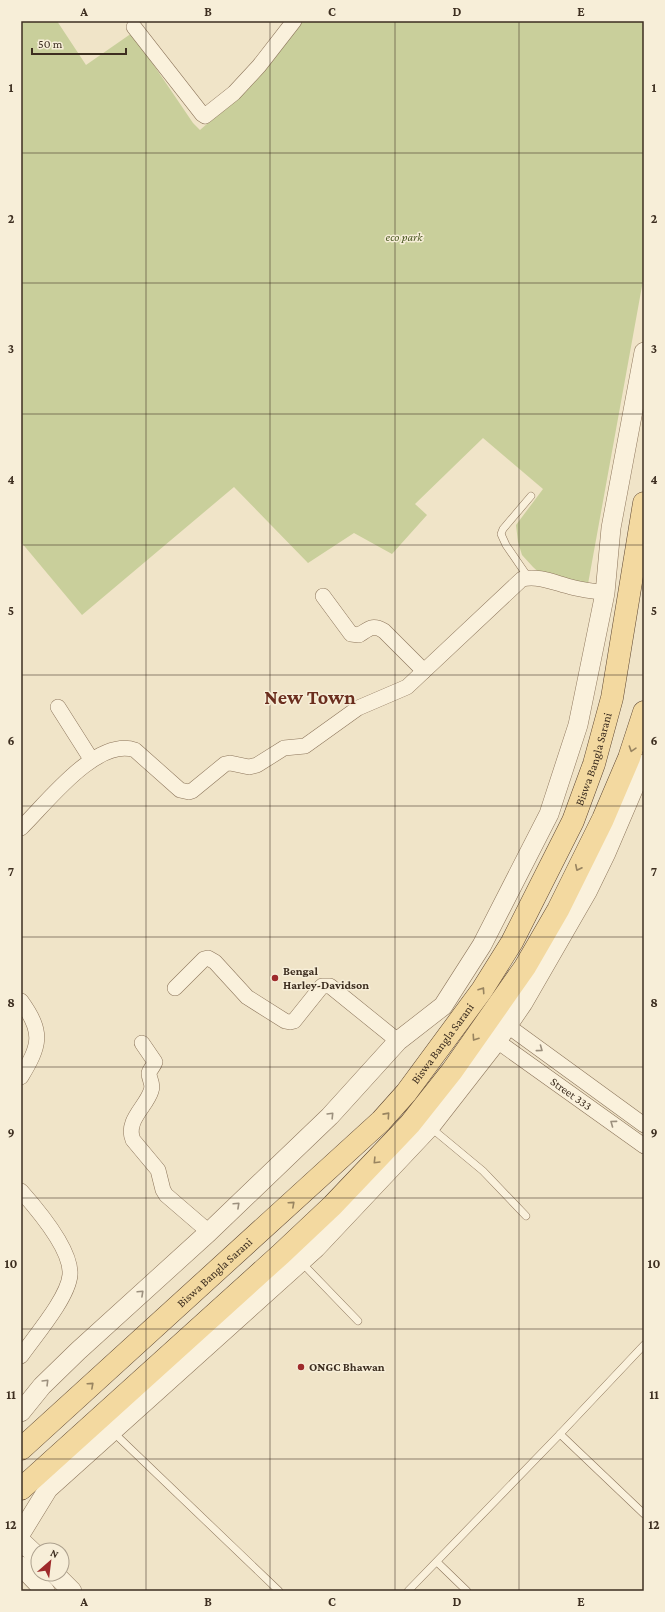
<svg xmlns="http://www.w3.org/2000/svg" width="665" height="1612" font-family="'Crimson Pro',serif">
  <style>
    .green { fill: #c9cf9b }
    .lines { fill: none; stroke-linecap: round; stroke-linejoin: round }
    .service-casing { stroke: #8d765c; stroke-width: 8 }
    .minor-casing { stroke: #8d765c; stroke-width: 16 }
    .tertiary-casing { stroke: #8d765c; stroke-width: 20 }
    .primary-casing { stroke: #5b4430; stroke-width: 23 }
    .service { stroke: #faf1dc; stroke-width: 7 }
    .minor { stroke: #faf1dc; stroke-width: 15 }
    .tertiary { stroke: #faf1dc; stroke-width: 19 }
    .primary { stroke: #f3d9a0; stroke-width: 22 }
    .oneway { stroke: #988460 }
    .oneway2 { stroke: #9c907e }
    .grid { fill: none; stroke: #3d2e20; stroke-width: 1; stroke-opacity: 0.55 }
    .poi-dot { fill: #9e2a2b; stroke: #f7eed8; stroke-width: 1.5 }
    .labels { text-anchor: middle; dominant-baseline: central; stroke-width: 3; stroke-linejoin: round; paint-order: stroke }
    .park-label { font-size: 12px; font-style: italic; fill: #4d5a26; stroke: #f7eed8 }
    .street-label { font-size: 12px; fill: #3d2e20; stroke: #f7eed8 }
    .poi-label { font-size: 12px; font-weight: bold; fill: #3d2e20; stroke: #f7eed8; text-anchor: start }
    .town-label { font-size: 20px; font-weight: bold; fill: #6b2e1e; stroke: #f7eed8 }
    .neatline { fill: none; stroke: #3d2e20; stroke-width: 1.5 }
    .grid-label { font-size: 13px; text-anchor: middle; font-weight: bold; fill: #3d2e20 }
  </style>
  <rect width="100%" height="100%" fill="#f0e4c8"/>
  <!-- green -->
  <polygon class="green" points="21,21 57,21 86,65 132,33 193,123 200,130 241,94 301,21 644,21 644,275 588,584 545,578 533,567 522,555 518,542 516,525 543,489 483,438 415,504 427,515 392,554 354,533 308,563 234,487 82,615 21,542"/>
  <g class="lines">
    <!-- service casing -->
    <g class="service-casing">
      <g id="service">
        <polyline points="528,577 506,545 501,534 503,529 531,496"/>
        <polyline points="430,1127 483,1171 526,1216"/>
        <polyline points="302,1263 358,1321"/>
        <polyline points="113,1432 279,1591"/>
        <polyline points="560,1434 644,1514"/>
        <polyline points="437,1562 467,1591"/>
        <polyline points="408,1591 560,1434 644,1345"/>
      </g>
    </g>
    <!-- minor casing -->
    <g class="minor-casing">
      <g id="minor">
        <polyline points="134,27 202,114 205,116 234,93 259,66 294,21"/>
        <path d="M323,596L351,634L359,635C369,629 372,624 384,631L424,671"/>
        <polyline points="58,707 91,759"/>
        <path d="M21,828C46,804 96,737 135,750L180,790L189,792L192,791L225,764L230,763L249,767L257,765L284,748L305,746L358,708L407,687L522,579C538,575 555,583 571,587C582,590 594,591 605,593"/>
        <polyline points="175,988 204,959 208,958 215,962 247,997 285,1021 290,1022 294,1021 322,986 330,986 398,1041"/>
        <path d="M21,1001C44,1033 40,1045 21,1077"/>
        <polyline points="508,1026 644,1125"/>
        <path id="s1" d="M497,1041L644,1146"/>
        <path d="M142,1043L155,1062C154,1066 150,1069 149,1073C149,1080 154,1084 151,1091C146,1107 125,1121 133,1140L158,1170L163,1190L166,1195L209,1232"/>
        <path d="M21,1191C37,1209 72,1250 70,1275C68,1298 35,1336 21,1356"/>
      </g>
    </g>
    <!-- tertiary casing -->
    <g class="tertiary-casing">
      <g id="tertiary">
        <polyline points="21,1412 42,1386 78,1351 209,1232 330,1116 398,1041 443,1006 482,945 549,814 578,725 605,593 611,528 644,352"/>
        <polyline points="21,1533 48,1489 316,1248 430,1127 497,1041 523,1003 587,892 606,853 644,764"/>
        <polyline points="21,1541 38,1557"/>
        <polyline points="21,1566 45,1591"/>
        <polyline points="55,1574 72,1591"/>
      </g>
    </g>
    <!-- primary casing -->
    <g class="primary-casing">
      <g id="primary">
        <path id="s2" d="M21,1449L381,1121L406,1093L482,990L512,942L573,821L594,764L612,698L644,503"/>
        <polyline points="21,1489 281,1254 333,1205 410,1124 452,1071 525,967 558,910 603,819 629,758 644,712"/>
      </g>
    </g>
    <!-- service -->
    <use href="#service" class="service"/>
    <!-- minor -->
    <use href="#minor" class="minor"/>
    <!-- tertiary -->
    <use href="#tertiary" class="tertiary"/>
    <!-- primary -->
    <use href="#primary" class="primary"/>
  </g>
  <!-- one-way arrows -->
  <defs><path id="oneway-chevron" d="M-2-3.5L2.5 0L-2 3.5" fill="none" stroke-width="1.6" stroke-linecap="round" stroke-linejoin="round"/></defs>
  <g class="oneway">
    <use href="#oneway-chevron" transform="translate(632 749) rotate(108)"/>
    <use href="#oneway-chevron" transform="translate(578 868) rotate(116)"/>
    <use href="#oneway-chevron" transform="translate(482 990) rotate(-56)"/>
    <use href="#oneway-chevron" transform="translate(475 1038) rotate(124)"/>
    <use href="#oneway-chevron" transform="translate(387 1115) rotate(-48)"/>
    <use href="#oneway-chevron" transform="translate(376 1161) rotate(134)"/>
    <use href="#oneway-chevron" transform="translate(292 1204) rotate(-42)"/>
    <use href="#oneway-chevron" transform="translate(91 1385) rotate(-42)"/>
  </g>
  <g class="oneway2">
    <use href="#oneway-chevron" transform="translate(540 1049) rotate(36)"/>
    <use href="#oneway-chevron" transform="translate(331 1115) rotate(-46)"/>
    <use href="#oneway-chevron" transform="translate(613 1123) rotate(-144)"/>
    <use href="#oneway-chevron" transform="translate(237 1205) rotate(-43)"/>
    <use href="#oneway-chevron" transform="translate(141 1293) rotate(-43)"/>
    <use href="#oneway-chevron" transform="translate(46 1382) rotate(-45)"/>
  </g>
  <!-- grid -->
  <path class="grid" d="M146,21V1591M270,21V1591M395,21V1591M519,21V1591M21,153H644M21,283H644M21,414H644M21,545H644M21,675H644M21,806H644M21,937H644M21,1067H644M21,1198H644M21,1329H644M21,1459H644"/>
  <!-- markers -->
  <g class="poi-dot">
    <circle cx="275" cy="978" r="4"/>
    <circle cx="301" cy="1367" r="4"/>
  </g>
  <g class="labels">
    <!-- park labels -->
    <g class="park-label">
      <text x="404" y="237">eco park</text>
    </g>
    <!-- street labels -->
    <g class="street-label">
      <text stroke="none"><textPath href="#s2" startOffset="910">Biswa Bangla Sarani</textPath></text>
      <text stroke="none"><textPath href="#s2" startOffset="586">Biswa Bangla Sarani</textPath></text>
      <text stroke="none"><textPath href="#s1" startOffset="91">Street 333</textPath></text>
      <text stroke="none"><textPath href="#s2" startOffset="262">Biswa Bangla Sarani</textPath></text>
    </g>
    <!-- poi labels -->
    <g class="poi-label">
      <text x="283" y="971">Bengal<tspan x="283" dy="14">Harley-Davidson</tspan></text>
      <text x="309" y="1367">ONGC Bhawan</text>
    </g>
    <!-- town labels -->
    <g class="town-label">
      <text x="310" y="697">New Town</text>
    </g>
  </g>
  <!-- border -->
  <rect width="665" height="1612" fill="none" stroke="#f7eed8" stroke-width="44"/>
  <!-- north arrow -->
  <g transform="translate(50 1562) rotate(28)"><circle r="19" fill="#f7eed8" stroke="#ada18e"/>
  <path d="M0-3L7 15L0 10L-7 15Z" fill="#9e2a2b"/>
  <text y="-6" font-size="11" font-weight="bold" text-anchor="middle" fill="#3d2e20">N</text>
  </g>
  <!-- scale -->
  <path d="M32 48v6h94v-6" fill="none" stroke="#3d2e20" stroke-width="2"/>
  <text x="38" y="48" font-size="12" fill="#3d2e20" stroke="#f7eed8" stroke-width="3" paint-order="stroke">50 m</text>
  <rect x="22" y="22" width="621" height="1568" class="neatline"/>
  <g class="grid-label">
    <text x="84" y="16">A</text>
    <text x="208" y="16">B</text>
    <text x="332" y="16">C</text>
    <text x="457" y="16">D</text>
    <text x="581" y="16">E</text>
    <text x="11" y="92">1</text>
    <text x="654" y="92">1</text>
    <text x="11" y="223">2</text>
    <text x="654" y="223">2</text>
    <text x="11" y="353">3</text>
    <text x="654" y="353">3</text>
    <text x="11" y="484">4</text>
    <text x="654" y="484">4</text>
    <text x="11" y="615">5</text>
    <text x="654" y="615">5</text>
    <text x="11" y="745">6</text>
    <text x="654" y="745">6</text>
    <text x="11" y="876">7</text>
    <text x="654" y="876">7</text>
    <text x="11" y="1007">8</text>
    <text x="654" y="1007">8</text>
    <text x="11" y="1137">9</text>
    <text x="654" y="1137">9</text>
    <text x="11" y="1268">10</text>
    <text x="654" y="1268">10</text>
    <text x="11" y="1399">11</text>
    <text x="654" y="1399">11</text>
    <text x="11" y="1529">12</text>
    <text x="654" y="1529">12</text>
    <text x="84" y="1606">A</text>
    <text x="208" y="1606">B</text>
    <text x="332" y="1606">C</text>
    <text x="457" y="1606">D</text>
    <text x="581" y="1606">E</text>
  </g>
</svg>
